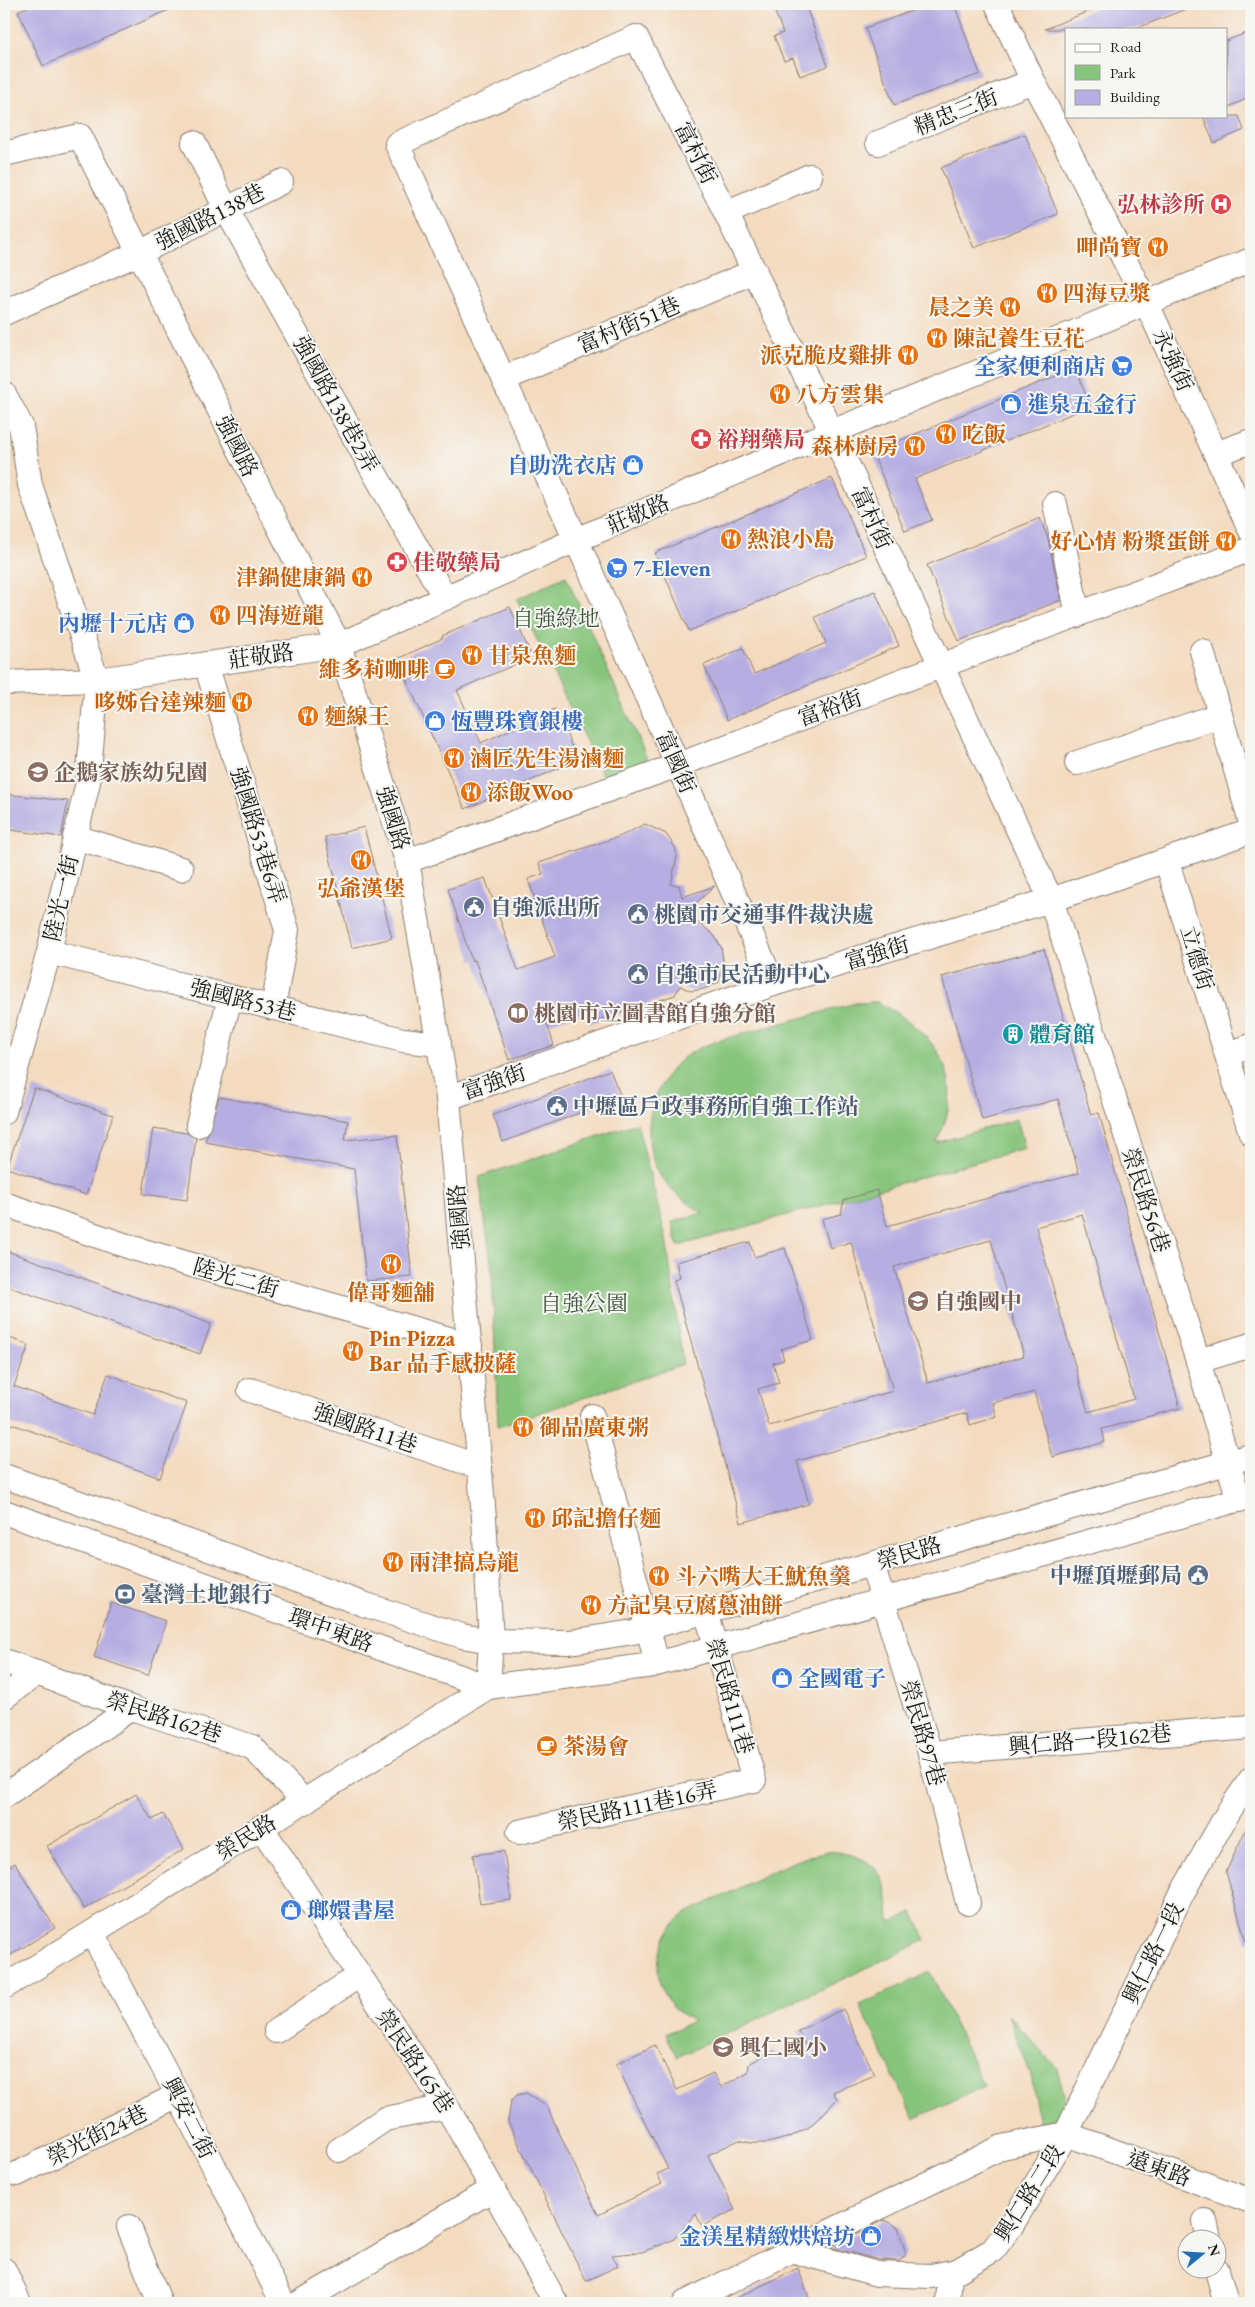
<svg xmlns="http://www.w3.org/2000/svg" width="1255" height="2307" font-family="'EB Garamond','Noto Serif TC',serif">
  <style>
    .green { fill: #87c57c; stroke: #52704c }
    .building { fill: #b6ade2; fill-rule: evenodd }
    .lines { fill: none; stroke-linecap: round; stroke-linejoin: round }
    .minor-casing { stroke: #887c6e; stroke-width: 26 }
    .minor { stroke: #fff; stroke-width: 24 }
    .labels { text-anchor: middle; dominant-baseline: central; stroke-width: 4; stroke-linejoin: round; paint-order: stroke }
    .street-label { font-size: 22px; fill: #1c1c1c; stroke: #f6f6f2 }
    .health-label { font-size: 22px; font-weight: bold; fill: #be3a42; stroke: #f6f6f2; text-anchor: start }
    .food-label { font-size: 22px; font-weight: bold; fill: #c56008; stroke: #f6f6f2; text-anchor: start }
    .shop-label { font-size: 22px; font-weight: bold; fill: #366cbe; stroke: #f6f6f2; text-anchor: start }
    .park-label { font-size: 22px; fill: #41573e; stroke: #f6f6f2 }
    .education-label { font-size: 22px; font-weight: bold; fill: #785e54; stroke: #f6f6f2; text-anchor: start }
    .service-label { font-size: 22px; font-weight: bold; fill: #4e5e75; stroke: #f6f6f2; text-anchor: start }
    .culture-label { font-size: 22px; font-weight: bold; fill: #0d838f; stroke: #f6f6f2; text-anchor: start }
  </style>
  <rect width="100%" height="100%" fill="#f6f6f2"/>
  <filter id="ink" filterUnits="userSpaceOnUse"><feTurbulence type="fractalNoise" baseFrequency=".02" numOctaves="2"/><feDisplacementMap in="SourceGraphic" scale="10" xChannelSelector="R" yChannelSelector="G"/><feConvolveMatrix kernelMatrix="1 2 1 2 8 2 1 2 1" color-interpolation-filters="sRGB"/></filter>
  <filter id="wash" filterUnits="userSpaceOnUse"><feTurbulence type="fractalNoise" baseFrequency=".0096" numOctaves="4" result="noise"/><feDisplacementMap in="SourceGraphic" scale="20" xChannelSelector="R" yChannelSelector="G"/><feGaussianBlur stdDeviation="1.12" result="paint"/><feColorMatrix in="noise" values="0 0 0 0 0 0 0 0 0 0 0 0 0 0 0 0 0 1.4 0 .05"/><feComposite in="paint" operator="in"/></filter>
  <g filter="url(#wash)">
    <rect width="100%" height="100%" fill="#f4dbc0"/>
    <!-- green -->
    <g class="green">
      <polygon points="566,576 647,759 604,778 517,599"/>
      <path d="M877,1002C937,1033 970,1077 936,1143L1017,1119L1025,1148L678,1246L672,1222L703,1213C671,1193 651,1176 649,1136C647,1106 664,1068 692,1052C711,1041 735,1036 756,1030C790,1021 823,1012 856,1003Z"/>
      <polygon points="637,1123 666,1238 683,1364 498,1427 492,1271 479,1177"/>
      <path d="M827,1851C877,1855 889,1875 890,1923L913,1912L926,1940L677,2057L666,2034L693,2021C683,2015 674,2009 667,1999C649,1973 660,1932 685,1914C698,1906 715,1900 729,1893C761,1877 792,1859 827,1851Z"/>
      <polygon points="930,1972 984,2086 914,2119 860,2005"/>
      <polygon points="1008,2015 1057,2068 1069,2113 1039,2123 1031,2075"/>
    </g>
    <g id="blocks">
      <!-- building -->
      <g class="building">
        <polygon points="34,4 182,4 43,66 18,11"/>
        <polygon points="772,4 805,4 828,66 800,76 793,58 784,61 774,36 783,33"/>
        <polygon points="916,4 954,4 980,74 894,105 865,28 917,9"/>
        <polygon points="1106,4 1196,4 1196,5 1135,29 1045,29"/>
        <polygon points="1251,31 1251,97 1226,108 1226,41"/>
        <polygon points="1203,116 1239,116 1244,130 1214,143"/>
        <polygon points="1025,134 1058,214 974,248 941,168"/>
        <polygon points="1075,368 1090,406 915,479 932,520 905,531 872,452"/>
        <polygon points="832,478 866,556 689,631 655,553"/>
        <polygon points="1040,518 1048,539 1061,600 959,641 927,565"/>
        <polygon points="875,591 899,646 727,720 704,665 743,648 754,674 826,643 815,617"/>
        <polygon points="510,607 532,657 457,690 481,743 555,709 578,760 465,809 397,659 443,638 442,636"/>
        <polygon points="4,794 68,801 61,837 4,829"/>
        <polygon points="645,824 666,834 675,847 677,856 671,885 679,885 682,897 715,886 685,913 713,934 721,947 723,960 719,982 704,989 691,991 680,986 675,995 590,1023 589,1011 547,1024 554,1045 509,1060 475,960 472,961 448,889 485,878 518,970 555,957 528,879 543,874 539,863 621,836"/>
        <polygon points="364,827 392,938 352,948 325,837"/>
        <path d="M1044,949L1091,1115L1099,1113L1180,1408L1102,1429L1105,1442L1052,1457L1034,1392L993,1403L997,1417L970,1425L967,1413L797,1461L809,1504L741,1523L674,1280L680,1278L676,1262L750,1242L754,1257L785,1248L813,1340L781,1349L784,1360L773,1363L779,1383L758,1389L769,1426L893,1391L851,1242L830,1248L822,1219L841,1214L844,1200L877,1190L887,1226L1079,1173L1058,1099L982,1120L942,977ZM1082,1214L1134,1399L1088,1412L1036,1227ZM991,1240L1024,1356L928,1383L894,1267Z"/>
        <polygon points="610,1070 621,1097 503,1142 493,1115"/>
        <polygon points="34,1088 113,1115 86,1195 7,1168"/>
        <polygon points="219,1097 348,1121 345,1140 397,1135 412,1277 366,1281 354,1169 205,1142"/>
        <polygon points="153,1128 187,1133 196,1138 187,1200 143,1194"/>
        <polygon points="4,1250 211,1324 200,1354 4,1285"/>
        <polygon points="4,1336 29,1345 14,1386 93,1415 108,1374 187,1403 160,1478 4,1421"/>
        <polygon points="111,1603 166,1621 148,1675 94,1657"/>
        <polygon points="136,1794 152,1820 163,1814 184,1849 84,1909 47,1846"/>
        <polygon points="1251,1818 1251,1941 1246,1942 1226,1872"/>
        <polygon points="504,1851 511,1900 480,1904 473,1855"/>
        <polygon points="15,1863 55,1928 4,1959 4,1870"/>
        <polygon points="843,2009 875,2075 833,2092 837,2099 824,2113 809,2127 790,2137 768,2143 751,2143 739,2140 708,2155 735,2210 702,2226 696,2214 673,2240 642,2252 612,2255 618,2266 586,2281 508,2122 511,2101 517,2095 526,2093 546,2105 598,2215 662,2184 657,2174 668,2169 616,2064 655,2045 677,2090 713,2073 721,2087 748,2072 749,2064 768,2053 775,2052 781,2055 805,2044 798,2031"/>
        <polygon points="884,2220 898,2227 906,2254 900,2261 879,2260 830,2247"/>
        <polygon points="798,2268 811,2303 726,2303"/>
      </g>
    </g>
  </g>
  <g filter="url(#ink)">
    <use href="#blocks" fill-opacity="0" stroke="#887c6e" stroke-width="1"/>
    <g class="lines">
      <!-- minor casing -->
      <g class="minor-casing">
        <g id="minor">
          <polyline points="997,4 1033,81 1147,304 1251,531"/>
          <polyline points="194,143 226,209 445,598"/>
          <polyline points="878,143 1033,81"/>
          <polyline points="4,154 80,136 339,645 407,861 448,1098 484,1518 491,1641 488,1687"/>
          <polyline points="726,213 810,176"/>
          <polyline points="4,313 139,253 281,182"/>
          <polyline points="503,379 755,271"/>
          <polyline points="4,394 21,426 30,485 97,680 88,782 49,952 4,1112"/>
          <polyline points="1216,454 1251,441"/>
          <polyline points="1055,504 1078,615"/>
          <polyline points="1202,651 1251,823"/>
          <polyline points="206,664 287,930 273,1008"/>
          <polyline points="4,683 97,680 339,645 576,540 832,432 1251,260"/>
          <polyline points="1077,763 1220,715"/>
          <polyline points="75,837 181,869"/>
          <polyline points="407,861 678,765 1251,549"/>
          <polyline points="1167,862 1251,1133"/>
          <polyline points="49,952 403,1040 439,1044"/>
          <polyline points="773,984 678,765 397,144 636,37 726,213 832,432 1051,900 1198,1361 1239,1500"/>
          <polyline points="1228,1054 1251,1046"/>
          <polyline points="448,1098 773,984 1051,900 1251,831"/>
          <polyline points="198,1125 230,997"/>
          <polyline points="4,1204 133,1248 470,1345"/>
          <polyline points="1198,1361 1251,1345"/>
          <polyline points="250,1390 480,1467"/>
          <polyline points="592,1416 657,1663"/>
          <polyline points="4,1476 363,1604 462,1636 491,1641 570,1642 633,1632 1251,1456"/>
          <polyline points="4,1512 488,1687"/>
          <polyline points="872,1564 930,1753 968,1903"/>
          <polyline points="4,1661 131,1708 252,1747 305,1802"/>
          <polyline points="4,1697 37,1673"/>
          <polyline points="930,1753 1251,1727"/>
          <polyline points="4,1796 131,1708"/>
          <polyline points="261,1827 447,2107 556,2303"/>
          <polyline points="519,1832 754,1780 706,1611"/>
          <polyline points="92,1933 178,2095 283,2303"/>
          <polyline points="4,1987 488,1687 653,1665 1251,1496"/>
          <polyline points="276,2031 358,1976"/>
          <polyline points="1066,2134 1251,2201"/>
          <polyline points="339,2150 385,2119 447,2107"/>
          <polyline points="17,2174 178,2095"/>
          <polyline points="1205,2221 1209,2240"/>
          <polyline points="129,2227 160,2303"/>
          <polyline points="791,2250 877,2274 931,2276 957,2271 993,2250 1011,2226 1066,2134 1181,1895 1229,1811 1251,1779"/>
          <polyline points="4,2270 19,2303"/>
          <polyline points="1217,2270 1226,2303"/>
          <polyline points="299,2303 493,2189"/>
          <polyline points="685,2303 1002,2147 1066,2134"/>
          <polyline points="948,2303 950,2273"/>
        </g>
      </g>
      <!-- minor -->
      <use href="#minor" class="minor"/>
    </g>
  </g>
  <!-- icons -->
  <defs>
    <g id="hospital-disc" transform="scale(1.125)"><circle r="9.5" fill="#e0444e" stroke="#f6f6f2"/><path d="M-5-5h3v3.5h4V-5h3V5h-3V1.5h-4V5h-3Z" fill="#fff"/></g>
    <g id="restaurant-disc" transform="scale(1.125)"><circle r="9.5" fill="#e8710a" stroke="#f6f6f2"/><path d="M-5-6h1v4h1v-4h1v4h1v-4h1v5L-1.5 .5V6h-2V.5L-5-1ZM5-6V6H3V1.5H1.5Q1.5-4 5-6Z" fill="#fff"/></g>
    <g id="supermarket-disc" transform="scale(1.125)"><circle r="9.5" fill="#3f7fe0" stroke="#f6f6f2"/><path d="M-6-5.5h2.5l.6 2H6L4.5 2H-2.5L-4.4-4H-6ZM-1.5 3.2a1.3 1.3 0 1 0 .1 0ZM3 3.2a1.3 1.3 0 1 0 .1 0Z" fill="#fff"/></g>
    <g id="shop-disc" transform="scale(1.125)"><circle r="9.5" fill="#3f7fe0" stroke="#f6f6f2"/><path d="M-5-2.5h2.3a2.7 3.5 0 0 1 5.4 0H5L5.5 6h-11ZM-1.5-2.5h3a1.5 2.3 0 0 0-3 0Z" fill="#fff"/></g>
    <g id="pharmacy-disc" transform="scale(1.125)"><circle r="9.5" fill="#e0444e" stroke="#f6f6f2"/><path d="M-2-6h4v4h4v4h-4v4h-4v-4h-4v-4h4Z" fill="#fff"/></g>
    <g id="cafe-disc" transform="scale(1.125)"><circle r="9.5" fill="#e8710a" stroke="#f6f6f2"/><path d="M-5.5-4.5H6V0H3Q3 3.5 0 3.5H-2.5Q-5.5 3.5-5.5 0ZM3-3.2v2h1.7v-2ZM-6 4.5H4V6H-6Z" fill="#fff"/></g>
    <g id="school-disc" transform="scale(1.125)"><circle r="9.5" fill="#8d6e63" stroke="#f6f6f2"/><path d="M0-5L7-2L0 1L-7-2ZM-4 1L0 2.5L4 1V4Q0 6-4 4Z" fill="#fff"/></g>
    <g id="civic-disc" transform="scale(1.125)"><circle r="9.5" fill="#5c6f8a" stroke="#f6f6f2"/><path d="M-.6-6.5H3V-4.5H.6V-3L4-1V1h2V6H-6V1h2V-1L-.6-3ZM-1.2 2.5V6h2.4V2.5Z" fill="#fff"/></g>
    <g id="library-disc" transform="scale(1.125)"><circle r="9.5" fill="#8d6e63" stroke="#f6f6f2"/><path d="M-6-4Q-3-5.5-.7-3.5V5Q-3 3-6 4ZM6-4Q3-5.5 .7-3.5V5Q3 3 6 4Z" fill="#fff"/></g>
    <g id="building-disc" transform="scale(1.125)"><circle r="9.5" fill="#0f9aa8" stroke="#f6f6f2"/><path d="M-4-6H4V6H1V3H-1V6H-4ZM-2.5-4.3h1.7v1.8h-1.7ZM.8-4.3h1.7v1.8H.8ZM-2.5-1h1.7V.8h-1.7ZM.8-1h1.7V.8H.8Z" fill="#fff"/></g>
    <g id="bank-disc" transform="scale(1.125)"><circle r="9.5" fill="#5c6f8a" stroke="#f6f6f2"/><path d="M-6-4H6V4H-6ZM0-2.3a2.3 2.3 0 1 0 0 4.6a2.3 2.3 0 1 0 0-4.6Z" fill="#fff"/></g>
  </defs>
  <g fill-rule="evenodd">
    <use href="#hospital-disc" x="1221" y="204"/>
    <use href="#restaurant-disc" x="1158" y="247"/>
    <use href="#restaurant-disc" x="1047" y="293"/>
    <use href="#restaurant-disc" x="1010" y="307"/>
    <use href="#restaurant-disc" x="937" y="338"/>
    <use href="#restaurant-disc" x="908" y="355"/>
    <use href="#supermarket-disc" x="1122" y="366"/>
    <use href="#restaurant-disc" x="780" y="394"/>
    <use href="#shop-disc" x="1011" y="404"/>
    <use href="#restaurant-disc" x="946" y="434"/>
    <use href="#pharmacy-disc" x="701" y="439"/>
    <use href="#restaurant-disc" x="915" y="446"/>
    <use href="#shop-disc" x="633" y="465"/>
    <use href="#restaurant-disc" x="731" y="539"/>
    <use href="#restaurant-disc" x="1226" y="541"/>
    <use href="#pharmacy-disc" x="397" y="562"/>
    <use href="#supermarket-disc" x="617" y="568"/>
    <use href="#restaurant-disc" x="362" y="577"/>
    <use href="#restaurant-disc" x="220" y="615"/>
    <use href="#shop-disc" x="184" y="623"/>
    <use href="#restaurant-disc" x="472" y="655"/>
    <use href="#cafe-disc" x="445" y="669"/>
    <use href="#restaurant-disc" x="242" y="702"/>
    <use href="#restaurant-disc" x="308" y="716"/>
    <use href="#shop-disc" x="435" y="721"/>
    <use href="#restaurant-disc" x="454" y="758"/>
    <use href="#school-disc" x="38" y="772"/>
    <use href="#restaurant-disc" x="471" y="792"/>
    <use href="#restaurant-disc" x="361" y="860"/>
    <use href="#civic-disc" x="474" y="907"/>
    <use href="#civic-disc" x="638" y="914"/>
    <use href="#civic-disc" x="638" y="974"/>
    <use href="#library-disc" x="518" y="1013"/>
    <use href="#building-disc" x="1013" y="1034"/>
    <use href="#civic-disc" x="557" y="1106"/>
    <use href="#restaurant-disc" x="391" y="1264"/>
    <use href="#school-disc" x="918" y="1301"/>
    <use href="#restaurant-disc" x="353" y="1351"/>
    <use href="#restaurant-disc" x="523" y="1427"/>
    <use href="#restaurant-disc" x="535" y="1518"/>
    <use href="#restaurant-disc" x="393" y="1562"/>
    <use href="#civic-disc" x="1198" y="1575"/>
    <use href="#restaurant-disc" x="659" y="1576"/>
    <use href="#bank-disc" x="125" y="1594"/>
    <use href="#restaurant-disc" x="591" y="1605"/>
    <use href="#shop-disc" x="782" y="1678"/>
    <use href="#cafe-disc" x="547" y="1746"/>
    <use href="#shop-disc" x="291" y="1910"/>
    <use href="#school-disc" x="723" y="2047"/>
    <use href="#shop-disc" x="871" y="2236"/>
  </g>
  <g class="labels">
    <!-- street labels -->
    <g class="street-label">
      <text transform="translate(956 112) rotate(-22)">精忠三街</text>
      <text transform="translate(696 153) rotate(63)">富村街</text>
      <text transform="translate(210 217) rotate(-27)">強國路138巷</text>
      <text transform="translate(629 325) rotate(-23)">富村街51巷</text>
      <text transform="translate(1173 360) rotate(65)">永強街</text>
      <text transform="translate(336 404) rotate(61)">強國路138巷2弄</text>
      <text transform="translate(237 446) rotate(63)">強國路</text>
      <text transform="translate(638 514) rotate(-23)">莊敬路</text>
      <text transform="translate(872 518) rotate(65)">富村街</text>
      <text transform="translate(261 656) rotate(-8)">莊敬路</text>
      <text transform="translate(830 708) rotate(-20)">富裕街</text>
      <text transform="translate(676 762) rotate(66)">富國街</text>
      <text transform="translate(393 818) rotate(73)">強國路</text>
      <text transform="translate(258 835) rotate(73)">強國路53巷6弄</text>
      <text transform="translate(61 898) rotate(-77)">陸光一街</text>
      <text transform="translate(877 953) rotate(-17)">富強街</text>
      <text transform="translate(1197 958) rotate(73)">立德街</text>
      <text transform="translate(243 1000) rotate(14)">強國路53巷</text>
      <text transform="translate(494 1082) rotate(-19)">富強街</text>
      <text transform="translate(1146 1200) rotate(72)">榮民路56巷</text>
      <text transform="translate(459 1217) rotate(-95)">強國路</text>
      <text transform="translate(236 1278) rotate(16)">陸光二街</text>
      <text transform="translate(365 1428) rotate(19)">強國路11巷</text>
      <text transform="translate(909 1553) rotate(-16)">榮民路</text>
      <text transform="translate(331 1630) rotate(20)">環中東路</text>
      <text transform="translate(730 1696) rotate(74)">榮民路111巷</text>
      <text transform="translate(164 1717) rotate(18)">榮民路162巷</text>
      <text transform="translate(923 1733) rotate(74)">榮民路97巷</text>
      <text transform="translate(1090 1740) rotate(-5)">興仁路一段162巷</text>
      <text transform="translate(637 1806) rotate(-12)">榮民路111巷16弄</text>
      <text transform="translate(246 1837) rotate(-31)">榮民路</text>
      <text transform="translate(1153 1953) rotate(-64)">興仁路一段</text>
      <text transform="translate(415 2061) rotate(56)">榮民路165巷</text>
      <text transform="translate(189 2118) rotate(63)">興安二街</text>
      <text transform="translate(97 2135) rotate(-26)">榮光街24巷</text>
      <text transform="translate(1159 2168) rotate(20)">遠東路</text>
      <text transform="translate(1029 2193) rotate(-58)">興仁路二段</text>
    </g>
    <!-- health labels -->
    <g class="health-label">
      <text x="1205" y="204" text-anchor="end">弘林診所</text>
      <text x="717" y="439">裕翔藥局</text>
      <text x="413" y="562">佳敬藥局</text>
    </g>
    <!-- food labels -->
    <g class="food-label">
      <text x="1142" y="247" text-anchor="end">呷尚寶</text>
      <text x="1063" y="293">四海豆漿</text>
      <text x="994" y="307" text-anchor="end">晨之美</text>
      <text x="953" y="338">陳記養生豆花</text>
      <text x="892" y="355" text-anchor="end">派克脆皮雞排</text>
      <text x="796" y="394">八方雲集</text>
      <text x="962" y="434">吃飯</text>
      <text x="899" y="446" text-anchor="end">森林廚房</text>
      <text x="747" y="539">熱浪小島</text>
      <text x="1210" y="541" text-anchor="end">好心情 粉漿蛋餅</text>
      <text x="346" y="577" text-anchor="end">津鍋健康鍋</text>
      <text x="236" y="615">四海遊龍</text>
      <text x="488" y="655">甘泉魚麵</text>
      <text x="429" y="669" text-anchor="end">維多莉咖啡</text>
      <text x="226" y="702" text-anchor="end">哆姊台達辣麵</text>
      <text x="324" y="716">麵線王</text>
      <text x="470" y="758">滷匠先生湯滷麵</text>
      <text x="487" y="792">添飯Woo</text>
      <text x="361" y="888" text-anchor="middle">弘爺漢堡</text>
      <text x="391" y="1292" text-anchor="middle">偉哥麵舖</text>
      <text x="369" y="1338">Pin Pizza<tspan x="369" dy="25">Bar 品手感披薩</tspan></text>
      <text x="539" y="1427">御品廣東粥</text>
      <text x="551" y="1518">邱記擔仔麵</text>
      <text x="409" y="1562">兩津搞烏龍</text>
      <text x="675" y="1576">斗六嘴大王魷魚羹</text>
      <text x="607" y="1605">方記臭豆腐蔥油餅</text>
      <text x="563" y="1746">茶湯會</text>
    </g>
    <!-- shop labels -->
    <g class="shop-label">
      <text x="1106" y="366" text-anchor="end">全家便利商店</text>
      <text x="1027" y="404">進泉五金行</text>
      <text x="617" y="465" text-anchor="end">自助洗衣店</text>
      <text x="633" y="568">7-Eleven</text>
      <text x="168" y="623" text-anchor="end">內壢十元店</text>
      <text x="451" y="721">恆豐珠寶銀樓</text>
      <text x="798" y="1678">全國電子</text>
      <text x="307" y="1910">瑯嬛書屋</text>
      <text x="855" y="2236" text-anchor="end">金渼星精緻烘焙坊</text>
    </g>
    <!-- park labels -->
    <g class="park-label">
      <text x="556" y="618">自強綠地</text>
      <text x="584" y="1303">自強公園</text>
    </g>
    <!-- education labels -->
    <g class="education-label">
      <text x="54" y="772">企鵝家族幼兒園</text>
      <text x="534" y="1013">桃園市立圖書館自強分館</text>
      <text x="934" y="1301">自強國中</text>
      <text x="739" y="2047">興仁國小</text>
    </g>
    <!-- service labels -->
    <g class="service-label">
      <text x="490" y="907">自強派出所</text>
      <text x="654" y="914">桃園市交通事件裁決處</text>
      <text x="654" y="974">自強市民活動中心</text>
      <text x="573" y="1106">中壢區戶政事務所自強工作站</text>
      <text x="1182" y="1575" text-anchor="end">中壢頂壢郵局</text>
      <text x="141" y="1594">臺灣土地銀行</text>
    </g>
    <!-- culture labels -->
    <g class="culture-label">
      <text x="1029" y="1034">體育館</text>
    </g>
  </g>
  <!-- margin -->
  <rect width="1255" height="2307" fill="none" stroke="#f6f6f2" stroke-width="20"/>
  <!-- legend -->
  <rect x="1065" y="28" width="162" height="90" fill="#f6f6f2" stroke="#9f9f9c"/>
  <rect x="1075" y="44" width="25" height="8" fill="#ffffff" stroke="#9f9f9c"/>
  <text x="1110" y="52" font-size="15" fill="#1c1c1c">Road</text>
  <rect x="1075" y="65" width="25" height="15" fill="#87c57c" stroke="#9f9f9c"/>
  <text x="1110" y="78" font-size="15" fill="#1c1c1c">Park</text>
  <rect x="1075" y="90" width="25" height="15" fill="#b6ade2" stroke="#9f9f9c"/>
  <text x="1110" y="102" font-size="15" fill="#1c1c1c">Building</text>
  <!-- north arrow -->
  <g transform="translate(1202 2254) rotate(72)"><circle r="24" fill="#f6f6f2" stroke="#9f9f9c"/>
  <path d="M0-4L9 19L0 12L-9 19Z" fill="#1f6fb2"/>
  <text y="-8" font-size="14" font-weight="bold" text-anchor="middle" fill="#1c1c1c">N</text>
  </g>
</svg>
